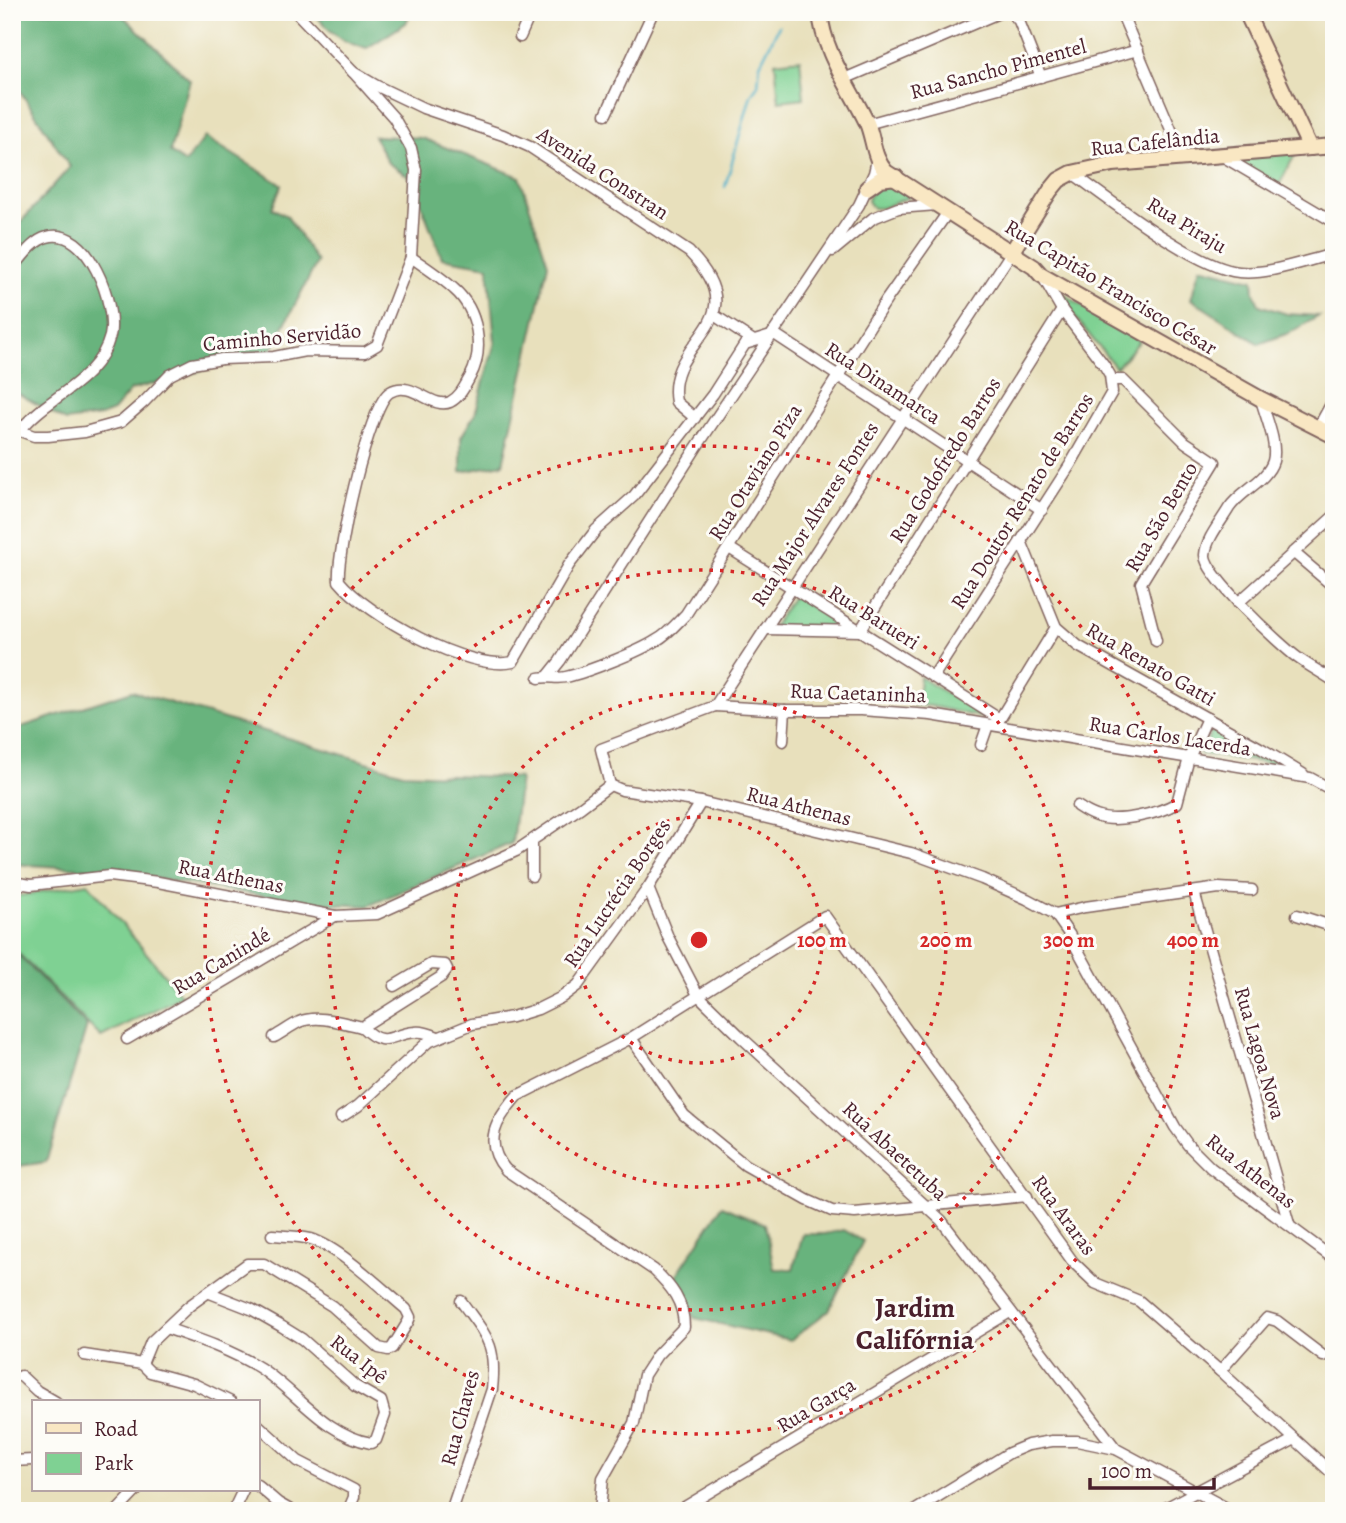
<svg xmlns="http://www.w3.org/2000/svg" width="1346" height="1523" font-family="Alegreya,serif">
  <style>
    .green { fill: #7fd193; stroke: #64785f; stroke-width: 2 }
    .forest { fill: #67b37d; stroke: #586954; stroke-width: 2 }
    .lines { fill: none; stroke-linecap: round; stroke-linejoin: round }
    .stream { stroke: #49afc8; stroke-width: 2.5 }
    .street-casing { stroke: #81635e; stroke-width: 13 }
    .secondary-casing { stroke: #81635e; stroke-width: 18 }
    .street { stroke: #fff; stroke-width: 10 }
    .secondary { stroke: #f9e7c3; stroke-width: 14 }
    .ring { fill: none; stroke: #d62828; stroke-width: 3.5; stroke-dasharray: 3.5 7 }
    .labels { text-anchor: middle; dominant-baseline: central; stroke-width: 6; stroke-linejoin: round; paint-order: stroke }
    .street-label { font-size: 21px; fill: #4a1f2b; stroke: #fdfcf7 }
    .district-label { font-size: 28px; font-weight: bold; fill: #4a1f2b; stroke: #fdfcf7 }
    .centre { fill: #d62828; stroke: #fdfcf7; stroke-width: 3.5 }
    .ring-label { font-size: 21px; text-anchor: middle; font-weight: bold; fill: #d62828; stroke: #fdfcf7; stroke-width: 6; stroke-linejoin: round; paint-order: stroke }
  </style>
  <rect width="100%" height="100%" fill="#fdfcf7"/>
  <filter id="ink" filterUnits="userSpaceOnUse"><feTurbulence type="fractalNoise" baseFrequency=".0143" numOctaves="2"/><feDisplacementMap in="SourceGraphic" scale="14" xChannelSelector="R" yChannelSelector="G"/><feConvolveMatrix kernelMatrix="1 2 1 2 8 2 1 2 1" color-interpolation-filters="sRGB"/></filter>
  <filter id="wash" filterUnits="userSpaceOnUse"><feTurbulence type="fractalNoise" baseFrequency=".00686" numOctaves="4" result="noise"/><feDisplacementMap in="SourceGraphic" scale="28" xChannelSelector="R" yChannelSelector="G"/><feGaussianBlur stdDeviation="1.57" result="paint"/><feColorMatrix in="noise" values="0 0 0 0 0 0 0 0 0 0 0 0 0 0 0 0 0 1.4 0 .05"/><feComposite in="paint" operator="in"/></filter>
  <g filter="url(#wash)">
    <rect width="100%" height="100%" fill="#e8e0bc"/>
    <!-- green -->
    <g class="green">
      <polygon points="800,59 804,98 779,101 775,62"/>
      <polygon points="1297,151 1279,185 1226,157"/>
      <path d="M889,183L896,185L910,197L882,208H873L868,201C870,189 878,185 889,183Z"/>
      <polygon points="1049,285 1140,341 1116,368"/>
      <polygon points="794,595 832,621 832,625 828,628 773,627"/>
      <polygon points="920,677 988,719 931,706 912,705 919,688"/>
      <polygon points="1213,728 1274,760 1274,764 1200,754"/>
      <polygon points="88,883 182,996 101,1037 12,947 12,897"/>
    </g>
    <!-- forest -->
    <g class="forest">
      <polygon points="12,12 119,12 190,80 170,152 185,163 205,137 282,185 272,208 287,216 317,262 271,351 131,390 113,411 101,416 66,421 12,390 12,232 70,167 12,79"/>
      <path d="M313,12H411L406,23L367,48C340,43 331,33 313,12Z"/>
      <polygon points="374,136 422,138 520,177 548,264 503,464 461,472 461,437 475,414 495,342 488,266 442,258 411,178 388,163"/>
      <polygon points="1200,267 1253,280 1254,292 1259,305 1287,314 1319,316 1289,333 1259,344 1191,299"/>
      <polygon points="132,691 403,773 520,778 512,843 368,906 302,902 96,869 12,864 12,730"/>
      <polygon points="12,948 87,1026 46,1162 12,1167"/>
      <polygon points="722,1206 765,1224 774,1269 793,1269 803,1234 825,1234 844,1230 863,1241 829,1310 791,1340 694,1318 676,1276"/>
    </g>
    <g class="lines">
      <!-- stream -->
      <polyline class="stream" points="725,187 751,95 758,85 760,64 779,26"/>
    </g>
  </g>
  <g filter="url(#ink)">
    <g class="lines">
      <!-- street casing -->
      <g class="street-casing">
        <g id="street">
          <path d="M296,12L353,72L377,86L423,108L503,135L530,147L689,252C760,325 664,338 676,402L695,418"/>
          <polyline points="1011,12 1019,21 1041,77"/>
          <polyline points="1121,12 1184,160"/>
          <polyline points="520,37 531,12"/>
          <polyline points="844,79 1001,12"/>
          <polyline points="606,114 653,12"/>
          <polyline points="867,124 1138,50"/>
          <polyline points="1222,156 1334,222"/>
          <path d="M1072,173C1110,200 1196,268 1239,272C1269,275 1304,261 1334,254"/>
          <polyline points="833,251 873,218 898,208 937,205"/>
          <path d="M411,257C425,267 441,277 454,289C478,310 485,349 470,377C465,386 460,397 450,402C432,410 412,379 390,392C369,404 336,555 339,581C367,615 468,672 513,662L569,565L596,530L634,496L713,394L745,344L771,336"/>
          <path d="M12,269C22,258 32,241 47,237C88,225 117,305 110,336C98,383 46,396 20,431L34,436H48L85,432L121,422L144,402L170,375L192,364L222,359L274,357L305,351L365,352L377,345L411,257L416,170L411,148L394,118L353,72"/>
          <polyline points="714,315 752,340"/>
          <polyline points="773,333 1042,510"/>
          <polyline points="1111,380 1123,380 1185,442 1215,462 1141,583 1156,641"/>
          <path d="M1261,399C1265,416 1278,443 1273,461C1267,481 1240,491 1229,508C1221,522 1206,539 1205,555C1204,574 1280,645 1298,658C1309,666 1322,673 1334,681"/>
          <polyline points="1318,428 1334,399"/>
          <polyline points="1021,541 1056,627 1078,646 1262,749 1303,774"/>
          <polyline points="729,548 998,718"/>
          <polyline points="1293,552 1334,587"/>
          <polyline points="1238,603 1334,516"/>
          <polyline points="765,629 860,631 1062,310"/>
          <polyline points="548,676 560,661 696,448 859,205 874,173 877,160"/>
          <polyline points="933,677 1070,465 1112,392 1110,375 1104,365 1062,310 1044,279"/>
          <path d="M539,678C548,676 557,679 566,677C587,672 639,652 657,640C668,634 677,623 686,614L887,299L948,212"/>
          <polyline points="715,706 785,710 861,710 931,715 1310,778 1334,791"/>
          <polyline points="998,722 1056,627"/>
          <polyline points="783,741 785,710"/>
          <polyline points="981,745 988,725"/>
          <polyline points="610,785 601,749 715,706 1011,253"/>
          <path d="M1077,806C1083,810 1090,814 1096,816C1117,824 1158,814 1177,803L1189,758L1207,718"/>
          <polyline points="532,876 532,841"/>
          <polyline points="12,882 31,885 109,876 158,882 335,916 377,914 516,851 581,807 610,785 622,790 701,802 911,853 982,879 1027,899 1055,914 1069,934 1175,1127 1188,1145 1211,1168 1334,1259"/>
          <polyline points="648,888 668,937 698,995 741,1037 941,1220 1116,1449"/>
          <polyline points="1194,892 1289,1224"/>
          <polyline points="1055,914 1085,907 1219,888 1252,890"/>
          <polyline points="1297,915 1334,927"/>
          <path d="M394,986L431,964L445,965L447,969L441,977L362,1027C385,1050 390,1034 415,1032C423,1031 431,1034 438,1037"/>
          <path d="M274,1037C283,1032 291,1026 299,1022C318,1014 343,1023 362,1027"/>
          <polyline points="631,1038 684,1115 745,1165 807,1200 832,1211 855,1213 1027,1196"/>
          <polyline points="127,1039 335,916"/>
          <polyline points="341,1117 358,1106 428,1042 472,1024 512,1017 538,1009 562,997 578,985 648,888 701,802"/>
          <path d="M166,1328C198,1339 231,1350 260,1368C298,1393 324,1434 371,1443L376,1440L385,1415L381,1401L355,1386L302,1339L281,1326L251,1309L210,1293"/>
          <polyline points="84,1355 142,1364 150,1372 194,1384 231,1402"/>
          <path d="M142,1364L151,1342L189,1306L247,1264H264L332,1306L379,1348L388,1350L392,1348L408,1322L410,1317L406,1309C382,1289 340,1248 311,1239C300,1236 285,1236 272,1235"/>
          <polyline points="1220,1371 1267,1318 1277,1321 1323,1356"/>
          <polyline points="21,1376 37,1391 56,1402"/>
          <polyline points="257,1424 298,1461 354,1490 354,1497 348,1511"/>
          <polyline points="12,1461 33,1460"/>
          <polyline points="257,1485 278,1503 292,1511"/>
          <polyline points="117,1511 137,1490"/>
          <polyline points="233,1511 243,1490"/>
          <path d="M451,1511L492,1389C497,1343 486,1336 461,1301"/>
          <path d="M600,1511L603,1478L634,1423L644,1375L657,1355L684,1327C684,1302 671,1286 654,1270L506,1170C482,1142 496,1120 517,1096L631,1038L825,916L1073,1262L1095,1283L1139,1301L1220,1371L1334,1475"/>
          <polyline points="678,1511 1010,1312"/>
          <polyline points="914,1511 1009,1453 1028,1445 1052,1441 1077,1441 1116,1449 1232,1511"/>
          <polyline points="1160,1511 1293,1440"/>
        </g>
      </g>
      <!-- secondary casing -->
      <g class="secondary-casing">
        <g id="secondary">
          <path d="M820,12C823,52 850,87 867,123C874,140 873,158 886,172L1034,267L1041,275L1261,399L1334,436"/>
          <polyline points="1246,12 1310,148"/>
          <polyline points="867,188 880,179 896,177"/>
          <polyline points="1011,253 1050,191 1059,180 1072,173 1113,164 1334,146"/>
        </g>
      </g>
      <!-- street -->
      <use href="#street" class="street"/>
      <!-- secondary -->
      <use href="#secondary" class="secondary"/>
    </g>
  </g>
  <!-- distance rings -->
  <g class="ring">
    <circle cx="699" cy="940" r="123"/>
    <circle cx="699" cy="940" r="247"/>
    <circle cx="699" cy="940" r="370"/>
    <circle cx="699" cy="940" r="494"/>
  </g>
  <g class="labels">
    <!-- street labels -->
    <g class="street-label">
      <text transform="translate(998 69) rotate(-15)">Rua Sancho Pimentel</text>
      <text transform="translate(1155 142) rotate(-6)">Rua Cafelândia</text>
      <text transform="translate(603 173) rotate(33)">Avenida Constran</text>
      <text transform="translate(1187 225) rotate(31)">Rua Piraju</text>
      <text transform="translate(1111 287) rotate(31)">Rua Capitão Francisco César</text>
      <text transform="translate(282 337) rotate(-5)">Caminho Servidão</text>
      <text transform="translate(883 383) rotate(33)">Rua Dinamarca</text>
      <text transform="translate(945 460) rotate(-58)">Rua Godofredo Barros</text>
      <text transform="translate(755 472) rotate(-58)">Rua Otaviano Piza</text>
      <text transform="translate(1022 501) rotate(-58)">Rua Doutor Renato de Barros</text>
      <text transform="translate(815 514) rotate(-57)">Rua Major Alvares Fontes</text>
      <text transform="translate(1161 517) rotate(-60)">Rua São Bento</text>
      <text transform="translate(874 617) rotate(32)">Rua Barueri</text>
      <text transform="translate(1151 664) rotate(30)">Rua Renato Gatti</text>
      <text transform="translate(858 693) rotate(2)">Rua Caetaninha</text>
      <text transform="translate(1170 736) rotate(9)">Rua Carlos Lacerda</text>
      <text transform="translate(799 806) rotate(14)">Rua Athenas</text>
      <text transform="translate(231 876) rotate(11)">Rua Athenas</text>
      <text transform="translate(617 893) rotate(-56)">Rua Lucrécia Borges</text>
      <text transform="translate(221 961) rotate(-31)">Rua Canindé</text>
      <text transform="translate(1260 1053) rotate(74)">Rua Lagoa Nova</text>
      <text transform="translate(895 1151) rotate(43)">Rua Abaetetuba</text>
      <text transform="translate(1251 1171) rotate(38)">Rua Athenas</text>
      <text transform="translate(1064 1215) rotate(54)">Rua Araras</text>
      <text transform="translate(359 1359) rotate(38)">Rua Ipê</text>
      <text transform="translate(816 1405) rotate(-31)">Rua Garça</text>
      <text transform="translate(460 1418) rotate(-75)">Rua Chaves</text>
    </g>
    <!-- district labels -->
    <g class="district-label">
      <text x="915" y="1308">Jardim<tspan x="915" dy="32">Califórnia</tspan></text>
    </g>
  </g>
  <circle cx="699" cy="940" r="10" class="centre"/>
  <g class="ring-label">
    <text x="822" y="947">100 m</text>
    <text x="946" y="947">200 m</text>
    <text x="1069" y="947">300 m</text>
    <text x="1193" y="947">400 m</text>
  </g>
  <!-- margin -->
  <rect width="1346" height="1523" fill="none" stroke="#fdfcf7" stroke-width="42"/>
  <!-- legend -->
  <rect x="32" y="1400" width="228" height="91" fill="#fdfcf7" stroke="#b5a4a5" stroke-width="2"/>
  <rect x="46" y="1423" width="35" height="10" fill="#f9e7c3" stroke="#b5a4a5" stroke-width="2"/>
  <text x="94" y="1436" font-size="21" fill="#4a1f2b">Road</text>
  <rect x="46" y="1453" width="35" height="21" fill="#7fd193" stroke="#b5a4a5" stroke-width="2"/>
  <text x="94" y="1470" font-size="21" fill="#4a1f2b">Park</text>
  <!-- scale -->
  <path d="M1090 1478v10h124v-10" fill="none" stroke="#4a1f2b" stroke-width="3.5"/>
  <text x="1101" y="1478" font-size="21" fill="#4a1f2b" stroke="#fdfcf7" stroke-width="5" paint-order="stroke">100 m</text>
</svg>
